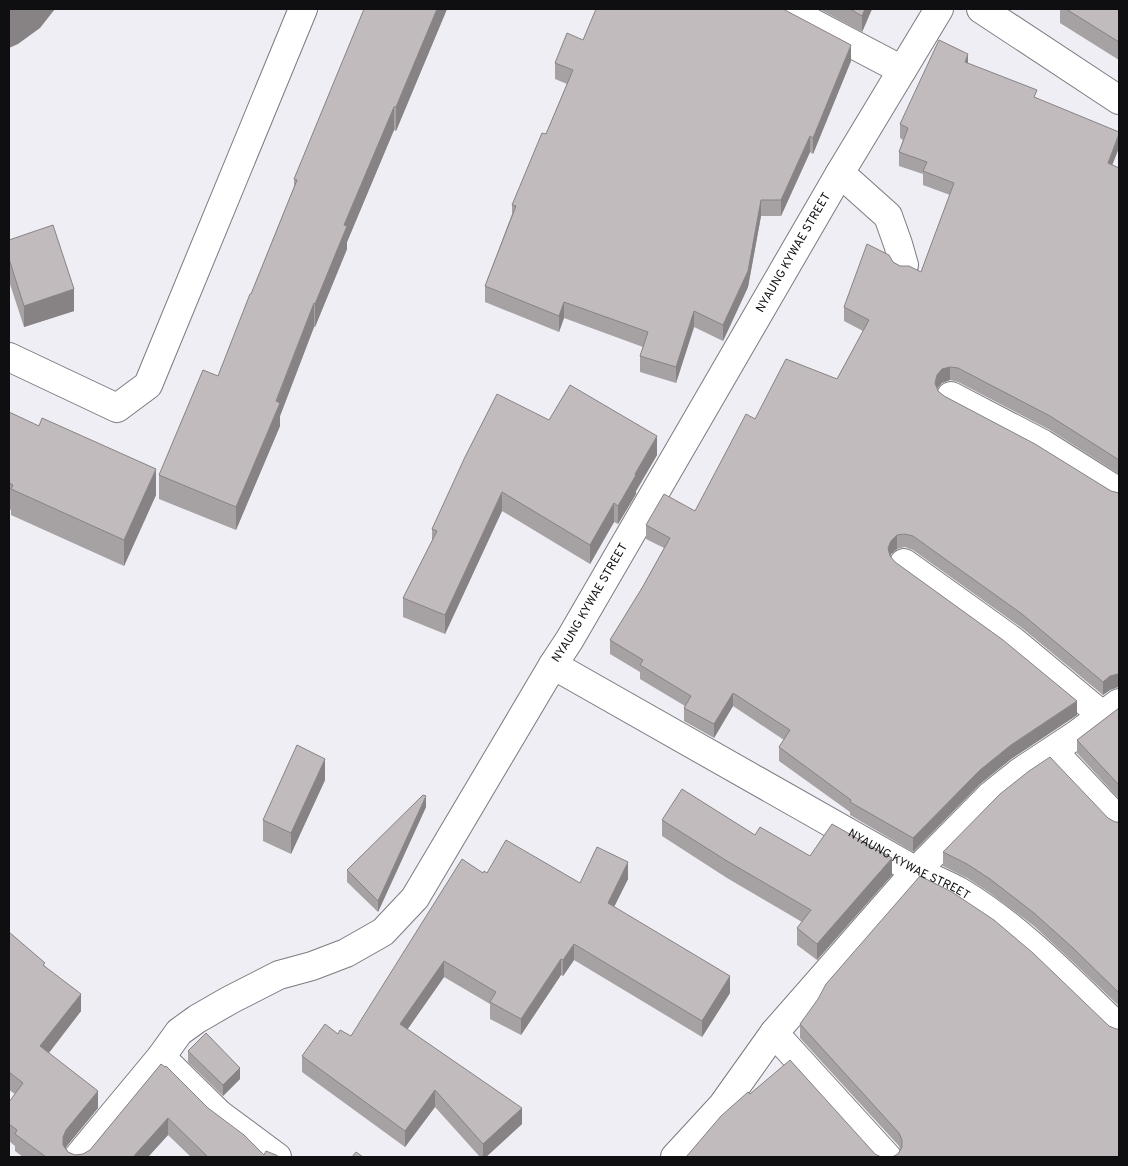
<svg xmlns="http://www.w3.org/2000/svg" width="1128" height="1166" font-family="Overpass,sans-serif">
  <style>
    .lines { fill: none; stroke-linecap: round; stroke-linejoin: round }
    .minor-casing { stroke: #7b7b80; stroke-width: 30 }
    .minor { stroke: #fff; stroke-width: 28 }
    .wall { fill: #a6a1a3 }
    .shaded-wall { fill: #878384 }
    .building { fill: #c1bbbd; stroke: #878384 }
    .labels { text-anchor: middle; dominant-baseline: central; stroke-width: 4; stroke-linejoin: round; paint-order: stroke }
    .street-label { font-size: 12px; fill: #0f0f11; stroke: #efeef4 }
  </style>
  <rect width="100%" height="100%" fill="#efeef4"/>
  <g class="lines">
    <!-- minor casing -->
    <g class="minor-casing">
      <g id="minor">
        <polyline points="786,9 902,70"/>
        <polyline points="981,9 1119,100"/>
        <polyline points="840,173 888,216 898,244 904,265"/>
        <polyline points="9,357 117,408 148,385 303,9"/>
        <polyline points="951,396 1043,444 1119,492"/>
        <polyline points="904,563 1013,641 1102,715"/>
        <path id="s1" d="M553,665L916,871C930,878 946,884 960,892C1020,928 1069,980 1119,1028"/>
        <polyline points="1053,751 1119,821"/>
        <polyline points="774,1033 887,1157"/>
        <polyline points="161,1057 219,1114 277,1157"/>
        <path id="s2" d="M78,1157L161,1057L179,1032L197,1019L230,1000L279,975L312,966L346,953L383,932L415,898L553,665L570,639L840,173L939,9"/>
        <polyline points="675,1157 722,1106 774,1033 916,871 990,796 1020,772 1076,735 1119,703"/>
      </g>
    </g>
    <!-- minor -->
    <use href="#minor" class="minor"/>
  </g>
  <!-- wall -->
  <g class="wall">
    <polygon points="447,9 396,131 394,130 347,242 347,249 315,327 314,327 280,416 280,426 236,530 159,499 159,475 218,376 294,187 294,179"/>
    <polygon points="819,9 872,9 862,32"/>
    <polygon points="1060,9 1119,9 1119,60 1060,23"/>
    <polygon points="583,40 851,61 813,154 810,152 781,216 761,216 748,287 723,341 694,327 676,383 640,372 640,356 643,347 564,318 559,332 485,302 485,286 512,214 512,205 546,134 567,84 555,79 555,63"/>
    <polygon points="968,64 1037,98 1113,165 1119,168 1119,474 1050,430 958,382 950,380 942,383 937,389 938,391 944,396 1111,491 1119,493 1119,688 1118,687 1110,690 1103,695 1022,628 913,550 905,547 897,549 891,554 890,556 895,562 1077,715 1011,759 980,784 913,852 850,815 850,812 779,761 779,747 784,740 733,706 714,738 684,721 684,708 685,706 640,679 640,672 610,654 610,640 642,588 664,548 646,539 646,525 695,511 755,419 837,379 863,331 844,321 844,307 893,262 900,266 921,272 950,195 923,185 923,174 899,166 899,152 903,140 900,138 900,124"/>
    <polygon points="9,240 74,311 24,327 9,281"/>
    <polygon points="9,412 156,495 124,566 11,515 11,510 9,509"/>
    <polygon points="549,420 657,455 636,491 636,494 618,524 614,522 590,564 502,511 445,634 403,617 403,598 432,541 432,529"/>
    <polygon points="1119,708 1119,799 1077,753 1077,740"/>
    <polygon points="325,780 291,854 263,841 263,820"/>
    <polygon points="426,807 378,912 347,882 347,870"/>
    <polygon points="1108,818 1115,822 1119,822 1119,1006 1073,962 1034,926 990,893 967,878 943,866 943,852"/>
    <polygon points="662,820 755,835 810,856 892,875 817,960 797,945 797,928 802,922 727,878 662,836"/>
    <polygon points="483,873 580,883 628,879 614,907 730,993 702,1037 574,960 563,976 561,975 521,1035 490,1019 490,1004 444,977 407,1030 522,1124 486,1157 480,1157 435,1107 405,1147 302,1072 302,1056 338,1034 351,1036"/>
    <polygon points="9,932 45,966 81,1011 49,1053 98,1108 66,1147 68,1152 75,1155 83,1154 90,1150 161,1064 208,1108 264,1155 279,1157 191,1157 168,1135 148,1157 23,1157 15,1151 15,1146 9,1141 9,1102 15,1094 9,1090"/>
    <polygon points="800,1024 1109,1026 1116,1029 898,1154 900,1150 899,1146 800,1038"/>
    <polygon points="188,1051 240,1079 223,1096 188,1062"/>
  </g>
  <!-- shaded-wall -->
  <g class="shaded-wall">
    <polygon points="11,9 55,9 40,28 18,44 9,48 9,10"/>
    <polygon points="437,9 447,9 396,131 396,107"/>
    <polygon points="865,9 872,9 862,32 862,16"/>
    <polygon points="851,45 851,61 813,154 813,138"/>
    <polygon points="968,54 968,68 965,62"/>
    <polygon points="394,107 394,130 347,242 347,249 315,327 315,304 344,225"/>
    <polygon points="1119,134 1119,148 1108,176 1108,163"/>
    <polygon points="810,136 810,152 781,216 781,200"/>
    <polygon points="761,200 761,216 748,287 723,341 723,325"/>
    <polygon points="74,289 74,311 24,327 24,306"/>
    <polygon points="564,302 564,318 559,332 559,316"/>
    <polygon points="314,303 314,327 280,416 280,426 236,530 236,507"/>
    <polygon points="694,311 694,327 676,383 676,367"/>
    <polygon points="950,367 950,380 942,383 937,388 935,383 937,375 942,369"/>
    <polygon points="657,436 657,455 636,491 636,494 618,524 618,506 635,474"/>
    <polygon points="156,469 156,495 124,566 124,540"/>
    <polygon points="502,492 502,511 445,634 445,615"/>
    <polygon points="614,503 614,522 590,564 590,545"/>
    <polygon points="897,535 897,549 891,554 888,562 888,548 891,541"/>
    <polygon points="1118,674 1118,687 1110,690 1103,695 1103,682 1110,676"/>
    <polygon points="733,693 733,706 714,738 714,724"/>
    <polygon points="1077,701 1077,715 1011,759 980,784 913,852 913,838 980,770 1011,745"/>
    <polygon points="325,759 325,780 291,854 291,833"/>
    <polygon points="426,796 426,807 378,912 378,901"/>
    <polygon points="892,858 892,875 817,960 817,944"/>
    <polygon points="628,862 628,879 608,919 608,903"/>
    <polygon points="574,944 574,960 563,976 563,960"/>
    <polygon points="561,959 561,975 521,1035 521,1019"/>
    <polygon points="444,961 444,977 400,1040 400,1024"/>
    <polygon points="730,976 730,993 702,1037 702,1021"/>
    <polygon points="81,994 81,1011 40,1064 40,1046"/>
    <polygon points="240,1068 240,1079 223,1096 223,1085"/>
    <polygon points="435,1090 435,1107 405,1147 405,1131"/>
    <polygon points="98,1091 98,1108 66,1147 63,1154 63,1137 66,1130"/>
    <polygon points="522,1108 522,1124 486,1157 483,1157 483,1144"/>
    <polygon points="168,1118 168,1135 148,1157 133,1157"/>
  </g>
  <!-- building -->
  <g class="building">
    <polygon points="364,9 437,9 396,107 394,107 344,225 347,226 315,304 314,303 276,401 280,403 236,507 159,475 203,370 218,376 250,294 251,294 297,180 294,179"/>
    <polygon points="596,9 783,9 851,45 813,138 810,136 781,200 761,200 748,271 723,325 694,311 676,367 640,356 648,332 564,302 559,316 485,286 516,206 512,205 542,133 546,134 573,70 555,63 567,33 583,40"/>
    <polygon points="850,9 865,9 862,16"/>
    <polygon points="1066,9 1119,9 1119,42"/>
    <polygon points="939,40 968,54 965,62 1037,90 1034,97 1119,132 1119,134 1108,163 1119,168 1119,460 1050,416 958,368 950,367 942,369 937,375 935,383 938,391 944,396 1035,444 1111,491 1119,493 1119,674 1118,674 1110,676 1103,682 1022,614 913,536 905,534 897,535 891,541 888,548 890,556 895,562 1003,640 1077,701 1011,745 980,770 913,838 850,802 851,800 779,747 790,730 733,693 714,724 684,708 691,696 640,665 643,660 610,640 642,588 670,538 646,525 664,494 695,511 746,414 755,419 786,359 837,379 869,320 844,307 867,244 889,255 893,262 900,266 909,266 921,272 954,183 923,171 927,162 899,152 908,128 900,124"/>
    <polygon points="53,225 74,289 24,306 9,259 9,240"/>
    <polygon points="570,385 657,436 635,474 636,475 618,506 614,503 590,545 502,492 445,615 403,598 437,531 432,529 465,457 497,394 549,420"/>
    <polygon points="9,412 39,426 42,418 156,469 124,540 11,489 13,485 9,483"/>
    <polygon points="1119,708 1119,785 1077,740"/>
    <polygon points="297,745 325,759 291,833 263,820"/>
    <polygon points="1050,757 1108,818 1115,822 1119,822 1119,993 1073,948 1034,913 990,879 967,864 943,852 1000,794 1029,771"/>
    <polygon points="682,789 755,835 760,827 810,856 832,824 892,858 817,944 797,928 811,910 727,861 662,820"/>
    <polygon points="423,795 426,796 378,901 347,870"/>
    <polygon points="506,840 580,883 597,847 628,862 608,903 730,976 702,1021 574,944 563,960 561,959 521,1019 490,1002 496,992 444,961 400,1024 522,1108 483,1144 435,1090 405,1131 302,1056 325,1024 338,1034 340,1030 351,1036 462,859 483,873 484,871 487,873"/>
    <polygon points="920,876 952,892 994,920 1033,953 1109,1026 1116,1029 1119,1029 1119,1157 892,1157 898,1154 902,1147 902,1140 899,1133 800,1024 818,999 826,984"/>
    <polygon points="9,932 45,963 43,965 81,994 40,1046 98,1091 66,1130 63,1137 63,1145 68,1152 75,1155 83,1154 90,1150 161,1064 165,1067 166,1066 208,1108 244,1135 264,1155 266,1151 276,1155 279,1157 208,1157 168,1118 133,1157 46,1157 15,1134 17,1130 9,1124 9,1102 23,1083 9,1072"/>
    <polygon points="206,1033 240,1068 223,1085 188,1051"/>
    <polygon points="790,1060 875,1154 881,1157 686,1157 721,1116 748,1092 750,1094"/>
    <polygon points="356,1152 363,1157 352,1157"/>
  </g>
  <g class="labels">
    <!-- street labels -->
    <g class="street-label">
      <text stroke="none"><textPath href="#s2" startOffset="1184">NYAUNG KYWAE STREET</textPath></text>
      <text stroke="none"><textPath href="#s2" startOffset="779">NYAUNG KYWAE STREET</textPath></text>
      <text stroke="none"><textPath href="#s1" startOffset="408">NYAUNG KYWAE STREET</textPath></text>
    </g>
  </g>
  <!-- border -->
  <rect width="1128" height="1166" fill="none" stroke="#0f0f11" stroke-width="20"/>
</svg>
